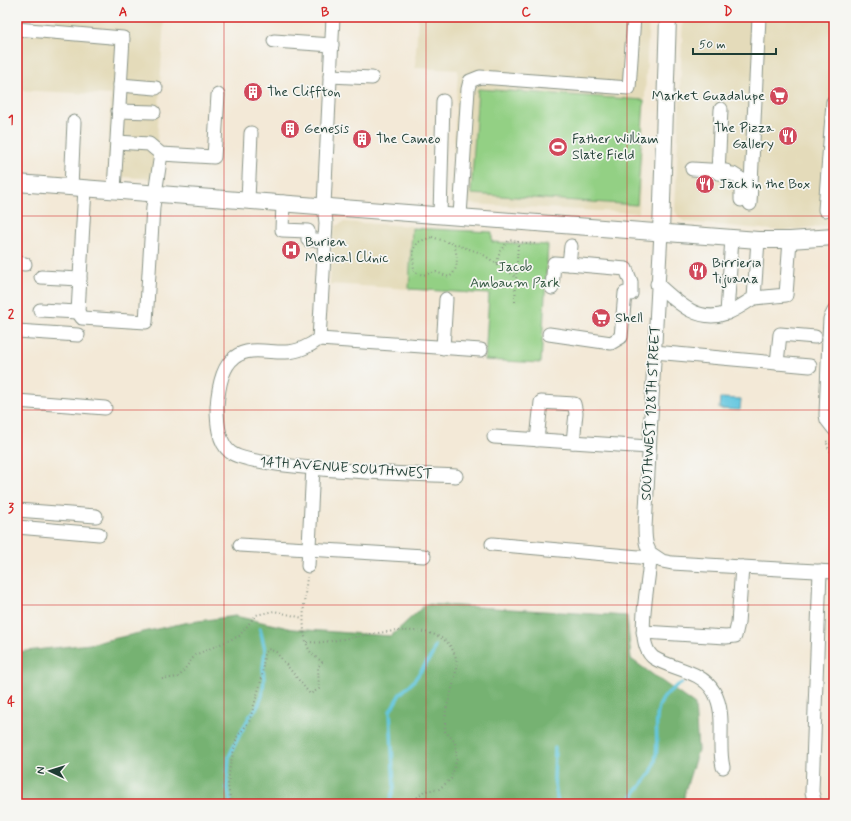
<svg xmlns="http://www.w3.org/2000/svg" width="851" height="821" font-family="Mynerve,sans-serif">
  <style>
    .built { fill: #e4dbba }
    .green { fill: #93d084; stroke: #59865c }
    .forest { fill: #76b272; stroke: #4a7853 }
    .water { fill: #62c6df; stroke: #40828a }
    .lines { fill: none; stroke-linecap: round; stroke-linejoin: round }
    .stream { stroke: #62c6df; stroke-width: 3.5 }
    .minor-casing { stroke: #899386; stroke-width: 15 }
    .major-casing { stroke: #899386; stroke-width: 18 }
    .path { stroke: #899386; stroke-width: 2; stroke-dasharray: 1 3; stroke-linecap: butt }
    .minor { stroke: #fff; stroke-width: 13 }
    .major { stroke: #fff; stroke-width: 16 }
    .grid { fill: none; stroke: #d62828; stroke-width: 1; stroke-opacity: 0.55 }
    .labels { text-anchor: middle; dominant-baseline: central; stroke-width: 3.5; stroke-linejoin: round; paint-order: stroke }
    .poi-label { font-size: 14px; fill: #1f3d34; stroke: #f6f6f2; text-anchor: start }
    .park-label { font-size: 14px; fill: #365a44; stroke: #f6f6f2 }
    .street-label { font-size: 14px; fill: #1f3d34; stroke: #f6f6f2 }
    .neatline { fill: none; stroke: #d62828; stroke-width: 1.5 }
    .grid-label { font-size: 13px; text-anchor: middle; font-weight: bold; fill: #d62828 }
  </style>
  <rect width="100%" height="100%" fill="#f6f6f2"/>
  <filter id="ink" filterUnits="userSpaceOnUse"><feTurbulence type="fractalNoise" baseFrequency=".025" numOctaves="2"/><feDisplacementMap in="SourceGraphic" scale="8" xChannelSelector="R" yChannelSelector="G"/><feConvolveMatrix kernelMatrix="1 2 1 2 8 2 1 2 1" color-interpolation-filters="sRGB"/></filter>
  <filter id="wash" filterUnits="userSpaceOnUse"><feTurbulence type="fractalNoise" baseFrequency=".012" numOctaves="4" result="noise"/><feDisplacementMap in="SourceGraphic" scale="16" xChannelSelector="R" yChannelSelector="G"/><feGaussianBlur stdDeviation="0.9" result="paint"/><feColorMatrix in="noise" values="0 0 0 0 0 0 0 0 0 0 0 0 0 0 0 0 0 1.4 0 .05"/><feComposite in="paint" operator="in"/></filter>
  <g filter="url(#wash)">
    <rect width="100%" height="100%" fill="#f3e9d7"/>
    <!-- built -->
    <g class="built">
      <polygon points="56,17 164,17 155,179 107,176 111,95 17,90 17,22 55,25"/>
      <polygon points="418,17 649,17 639,213 451,203 458,70 415,68"/>
      <polygon points="683,17 834,17 834,150 830,225 782,231 685,222 679,218 675,211"/>
      <polygon points="344,222 412,226 409,289 330,284 333,234 336,226"/>
    </g>
    <!-- green -->
    <g class="green">
      <polygon points="478,89 644,100 637,205 471,194"/>
      <polygon points="412,228 492,232 492,242 548,245 541,363 485,360 489,294 409,289"/>
    </g>
    <!-- forest -->
    <polygon class="forest" points="426,604 627,616 631,659 695,705 698,750 685,791 683,804 17,804 17,652 90,644 184,623 235,616 293,629 391,636"/>
    <!-- water -->
    <polygon class="water" points="720,398 741,399 740,410 719,409"/>
    <g class="lines">
      <!-- stream -->
      <g class="stream">
        <polyline points="555,748 554,779 558,804"/>
        <polyline points="231,804 227,787 229,756 249,717 258,706 262,696 264,680 263,668 265,650 260,629"/>
        <polyline points="389,804 394,787 390,711 400,694 413,682 425,665 432,655 435,646"/>
        <path d="M630,804C633,789 648,782 653,768C665,734 641,704 682,683"/>
      </g>
    </g>
  </g>
  <g filter="url(#ink)">
    <g class="lines">
      <!-- minor casing -->
      <g class="minor-casing">
        <g id="minor">
          <polyline points="17,29 123,38 114,190"/>
          <polyline points="274,41 332,45"/>
          <polyline points="330,76 372,78"/>
          <polyline points="120,85 156,88"/>
          <polyline points="721,109 718,173 733,174 741,179 741,200"/>
          <polyline points="118,111 154,112"/>
          <polyline points="117,142 149,144 161,154 214,157 218,95"/>
          <polyline points="692,169 726,171"/>
          <polyline points="71,187 74,122"/>
          <polyline points="85,188 78,312 82,318 146,322 153,207 161,154"/>
          <polyline points="248,200 251,133"/>
          <polyline points="283,202 282,230 308,231 308,240 325,240"/>
          <polyline points="750,204 759,17"/>
          <polyline points="825,210 833,102"/>
          <polyline points="440,215 443,101"/>
          <polyline points="460,216 468,89 470,81 480,77 629,88 634,17"/>
          <path d="M661,232L645,528C645,534 645,540 647,546C648,549 650,551 650,555C651,579 632,643 654,658C674,670 701,670 714,692C727,715 717,743 723,767"/>
          <polyline points="17,263 25,264"/>
          <polyline points="41,277 80,279"/>
          <path d="M657,284C677,302 698,324 727,313C736,310 745,303 754,298L758,240"/>
          <polyline points="552,288 554,263 569,264 571,246"/>
          <polyline points="754,298 786,295 790,240"/>
          <polyline points="40,310 78,312"/>
          <polyline points="834,311 830,319 829,337 834,337"/>
          <polyline points="727,313 732,238"/>
          <polyline points="17,331 78,335"/>
          <polyline points="549,334 611,343 621,337 625,293 631,294 631,282 626,269 569,264"/>
          <polyline points="829,337 826,415 827,420 834,429"/>
          <polyline points="319,339 326,223 324,205 333,17"/>
          <polyline points="443,348 446,299"/>
          <polyline points="654,352 810,366"/>
          <polyline points="777,363 780,334 815,337"/>
          <polyline points="17,401 105,408"/>
          <polyline points="494,437 649,447"/>
          <polyline points="537,440 541,402 574,404 576,413 573,442"/>
          <path d="M456,476C418,474 252,470 230,452C218,442 217,422 217,407C218,391 221,367 235,357C249,346 270,353 286,352C297,352 310,346 319,339L481,350"/>
          <polyline points="17,510 96,516"/>
          <polyline points="17,527 99,534"/>
          <polyline points="492,544 650,558"/>
          <polyline points="240,545 424,556"/>
          <polyline points="650,553 662,561 672,563 834,572"/>
          <polyline points="308,566 313,467"/>
          <polyline points="643,632 726,637 735,636 738,623 742,567"/>
          <polyline points="815,804 812,792 820,571"/>
        </g>
      </g>
      <!-- major casing -->
      <g class="major-casing">
        <g id="major">
          <polyline points="17,183 758,240 790,240 834,237"/>
          <polyline points="661,232 668,17"/>
        </g>
      </g>
      <!-- path -->
      <g class="path">
        <path d="M432,237L454,244C457,254 460,270 449,277L436,272L423,275L414,272L413,250L418,242Z"/>
        <polyline points="454,244 481,253 516,277"/>
        <polyline points="497,263 500,251 509,240 518,242"/>
        <polyline points="515,302 518,242 536,244"/>
        <polyline points="834,446 826,441 829,450 834,454"/>
        <path d="M307,642C312,642 317,643 322,642C355,640 445,609 456,659C459,670 449,698 446,710C445,717 445,724 445,731L455,742L457,758L451,779L439,789L424,791L410,804"/>
        <polyline points="162,679 179,677 195,655 239,636 256,615 274,611 303,618"/>
        <path d="M231,804L228,785L230,766L237,737L249,722L262,678L264,655L268,649L276,652L310,694L319,689L318,667L322,662C319,659 315,657 312,654C298,637 305,597 307,577"/>
      </g>
      <!-- minor -->
      <use href="#minor" class="minor"/>
      <!-- major -->
      <use href="#major" class="major"/>
    </g>
  </g>
  <!-- grid -->
  <path class="grid" d="M224,17V804M426,17V804M627,17V804M17,216H834M17,410H834M17,605H834"/>
  <!-- icons -->
  <defs>
    <g id="building-disc" transform="scale(1)"><circle r="9.5" fill="#d1495b" stroke="#f6f6f2"/><path d="M-4-6H4V6H1V3H-1V6H-4ZM-2.5-4.3h1.7v1.8h-1.7ZM.8-4.3h1.7v1.8H.8ZM-2.5-1h1.7V.8h-1.7ZM.8-1h1.7V.8H.8Z" fill="#fff"/></g>
    <g id="supermarket-disc" transform="scale(1)"><circle r="9.5" fill="#d1495b" stroke="#f6f6f2"/><path d="M-6-5.5h2.5l.6 2H6L4.5 2H-2.5L-4.4-4H-6ZM-1.5 3.2a1.3 1.3 0 1 0 .1 0ZM3 3.2a1.3 1.3 0 1 0 .1 0Z" fill="#fff"/></g>
    <g id="restaurant-disc" transform="scale(1)"><circle r="9.5" fill="#d1495b" stroke="#f6f6f2"/><path d="M-5-6h1v4h1v-4h1v4h1v-4h1v5L-1.5 .5V6h-2V.5L-5-1ZM5-6V6H3V1.5H1.5Q1.5-4 5-6Z" fill="#fff"/></g>
    <g id="stadium-disc" transform="scale(1)"><circle r="9.5" fill="#d1495b" stroke="#f6f6f2"/><path d="M0-5a6.5 5 0 1 0 0 10a6.5 5 0 1 0 0-10ZM-3.5-1.8h7v3.6h-7Z" fill="#fff"/></g>
    <g id="hospital-disc" transform="scale(1)"><circle r="9.5" fill="#d1495b" stroke="#f6f6f2"/><path d="M-5-5h3v3.5h4V-5h3V5h-3V1.5h-4V5h-3Z" fill="#fff"/></g>
  </defs>
  <g fill-rule="evenodd">
    <use href="#building-disc" x="253" y="92"/>
    <use href="#supermarket-disc" x="779" y="96"/>
    <use href="#building-disc" x="290" y="129"/>
    <use href="#restaurant-disc" x="788" y="136"/>
    <use href="#building-disc" x="362" y="139"/>
    <use href="#stadium-disc" x="558" y="147"/>
    <use href="#restaurant-disc" x="705" y="184"/>
    <use href="#hospital-disc" x="291" y="250"/>
    <use href="#restaurant-disc" x="698" y="271"/>
    <use href="#supermarket-disc" x="601" y="318"/>
  </g>
  <g class="labels">
    <!-- poi labels -->
    <g class="poi-label">
      <text x="267" y="92">The Cliffton</text>
      <text x="765" y="96" text-anchor="end">Market Guadalupe</text>
      <text x="774" y="128" text-anchor="end">The Pizza<tspan x="774" dy="16">Gallery</tspan></text>
      <text x="304" y="129">Genesis</text>
      <text x="376" y="139">The Cameo</text>
      <text x="572" y="139">Father William<tspan x="572" dy="16">Slate Field</tspan></text>
      <text x="719" y="184">Jack in the Box</text>
      <text x="305" y="242">Burien<tspan x="305" dy="16">Medical Clinic</tspan></text>
      <text x="712" y="263">Birrieria<tspan x="712" dy="16">Tijuana</tspan></text>
      <text x="615" y="318">Shell</text>
    </g>
    <!-- park labels -->
    <g class="park-label">
      <text x="515" y="267">Jacob<tspan x="515" dy="16">Ambaum Park</tspan></text>
    </g>
    <!-- street labels -->
    <g class="street-label">
      <text transform="translate(651 413) rotate(-87)">SOUTHWEST 128TH STREET</text>
      <text transform="translate(346 468) rotate(4)">14TH AVENUE SOUTHWEST</text>
    </g>
  </g>
  <!-- margin -->
  <rect width="851" height="821" fill="none" stroke="#f6f6f2" stroke-width="44"/>
  <!-- north arrow -->
  <g transform="translate(50 771) rotate(274)" stroke="#f6f6f2" stroke-width="3" paint-order="stroke">
  <path d="M0-3L7 15L0 10L-7 15Z" fill="#1f3d34"/>
  <text y="-6" font-size="11" font-weight="bold" text-anchor="middle" fill="#1f3d34">N</text>
  </g>
  <!-- scale -->
  <path d="M693 48v6h83v-6" fill="none" stroke="#1f3d34" stroke-width="2"/>
  <text x="699" y="48" font-size="12" fill="#1f3d34" stroke="#f6f6f2" stroke-width="3" paint-order="stroke">50 m</text>
  <rect x="22" y="22" width="807" height="777" class="neatline"/>
  <g class="grid-label">
    <text x="123" y="16">A</text>
    <text x="325" y="16">B</text>
    <text x="526" y="16">C</text>
    <text x="728" y="16">D</text>
    <text x="11" y="124">1</text>
    <text x="11" y="318">2</text>
    <text x="11" y="512">3</text>
    <text x="11" y="706">4</text>
  </g>
</svg>
